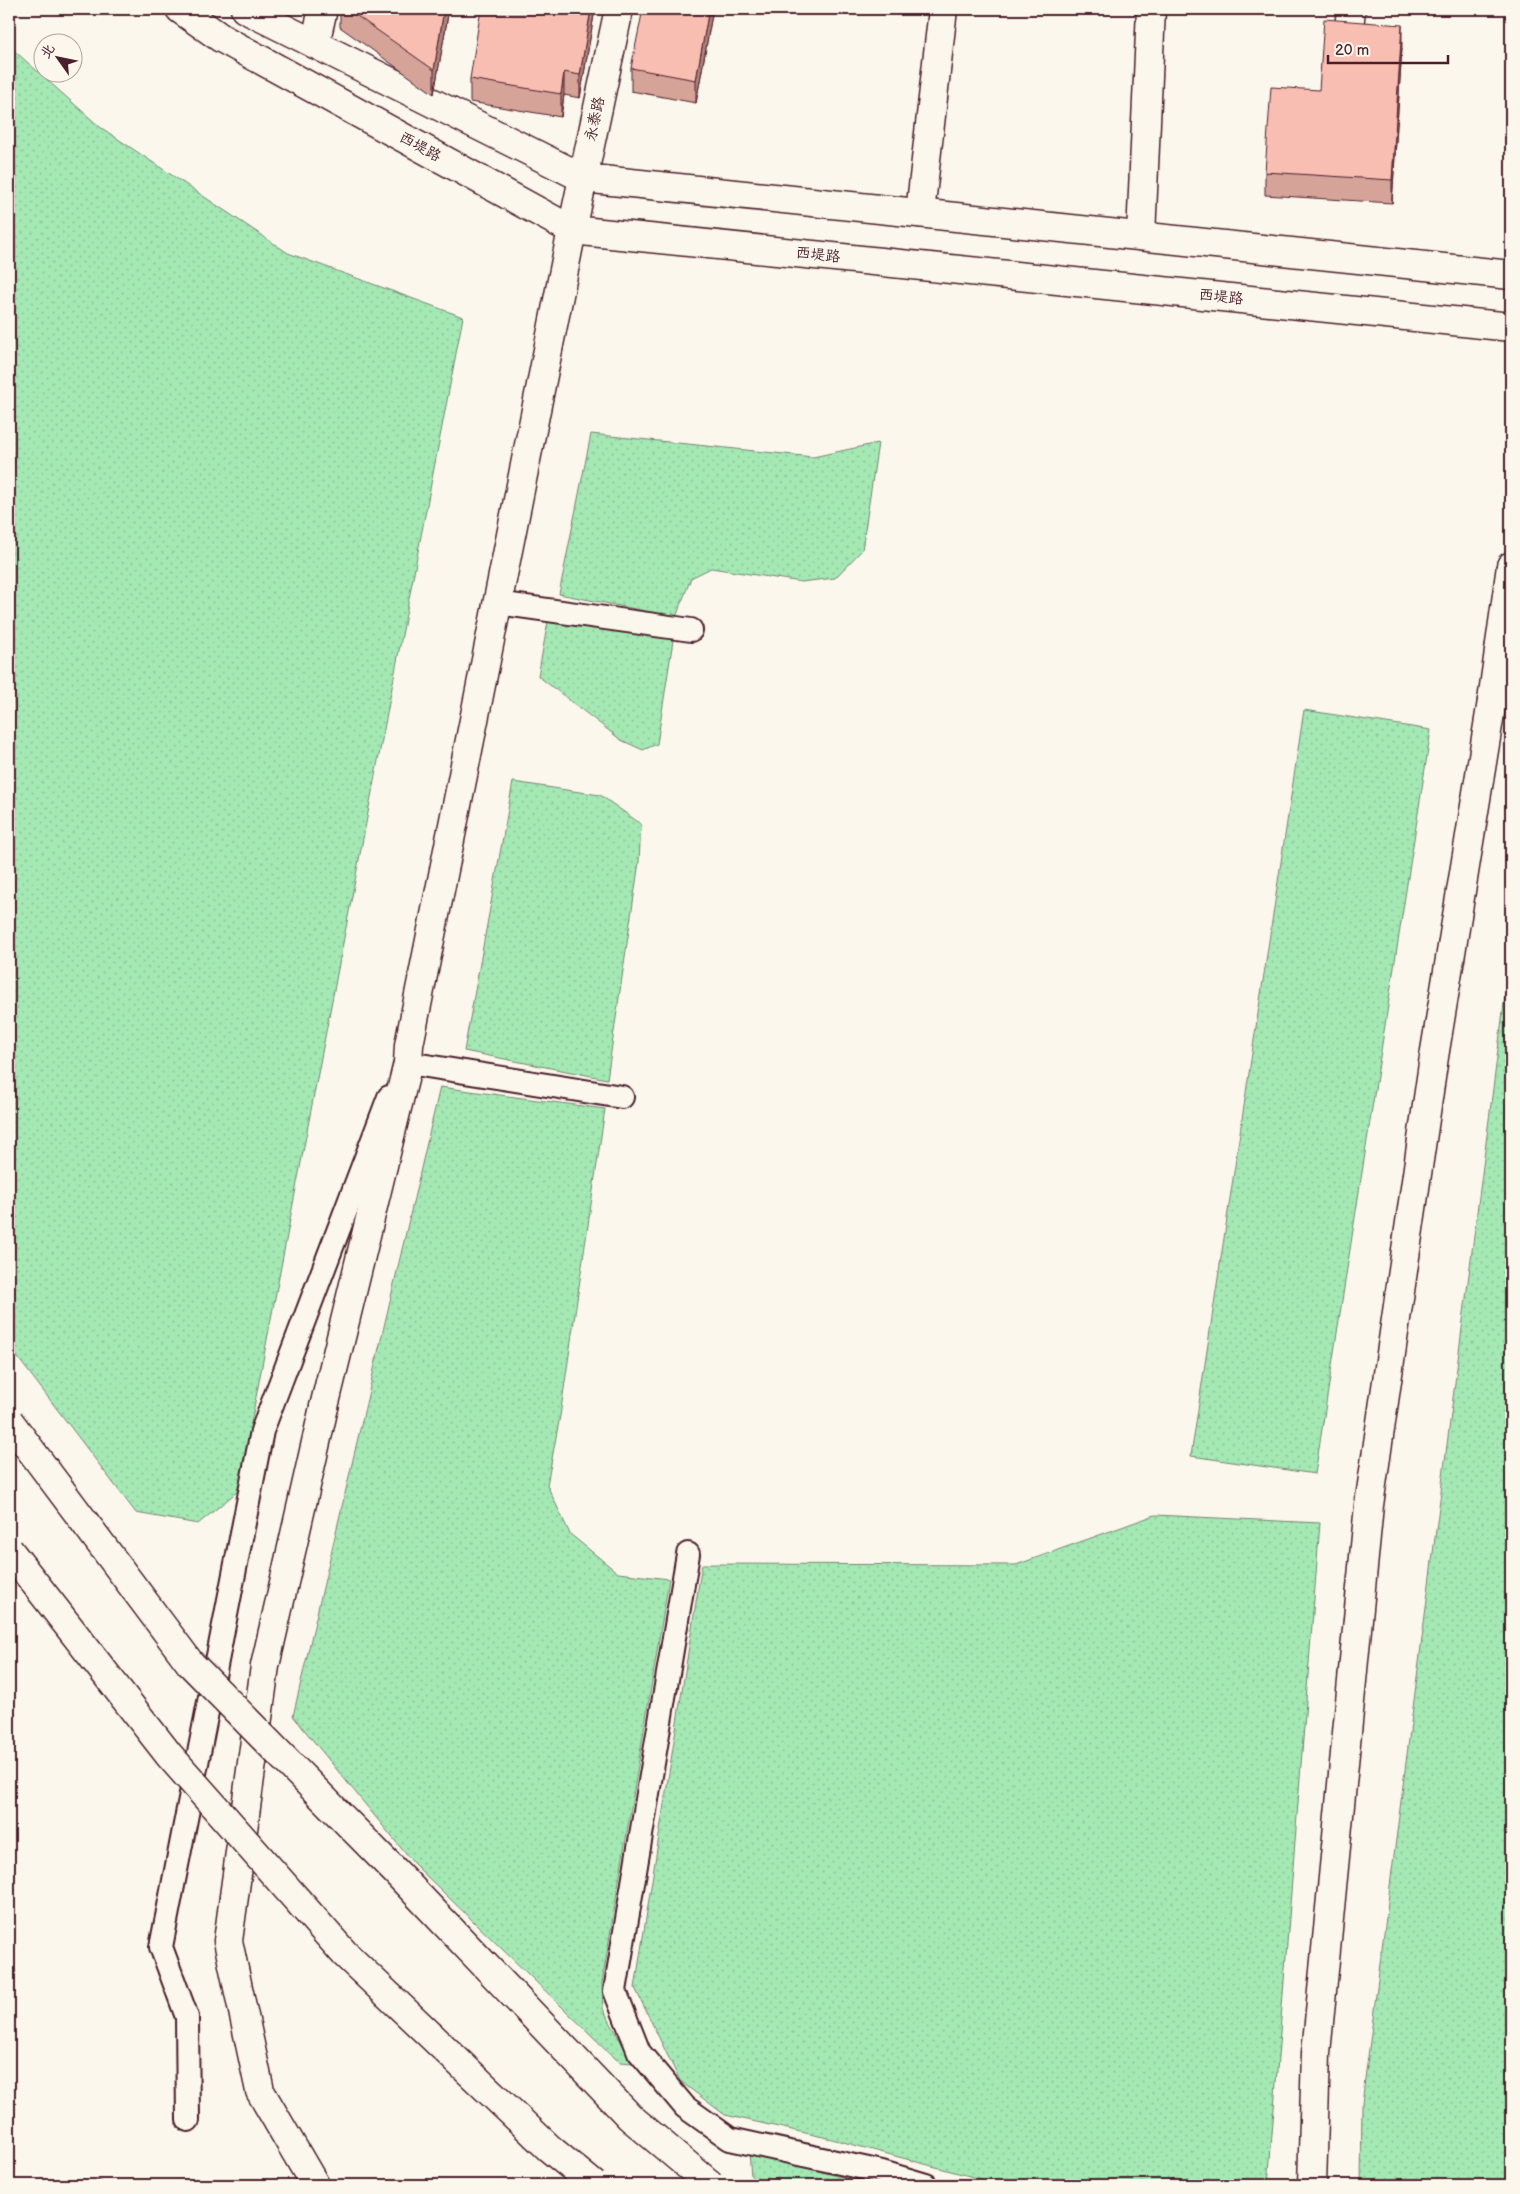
<svg xmlns="http://www.w3.org/2000/svg" width="1520" height="2194" font-family="'Balsamiq Sans','LXGW WenKai TC',sans-serif">
  <style>
    .grass { fill: url(#grass-dots); stroke: #778470 }
    .lines { fill: none; stroke-linecap: round; stroke-linejoin: round }
    .service-casing { stroke: #4a1f2b; stroke-width: 26 }
    .minor-casing { stroke: #4a1f2b; stroke-width: 31 }
    .tertiary-casing { stroke: #4a1f2b; stroke-width: 31 }
    .secondary-casing { stroke: #4a1f2b; stroke-width: 31 }
    .trunk-casing { stroke: #4a1f2b; stroke-width: 31 }
    .service { stroke: #fbf7ec; stroke-width: 22 }
    .minor { stroke: #fbf7ec; stroke-width: 28 }
    .tertiary { stroke: #fbf7ec; stroke-width: 28 }
    .secondary { stroke: #fbf7ec; stroke-width: 28 }
    .trunk { stroke: #fbf7ec; stroke-width: 28 }
    .trunk-bridge-casing { stroke: #4a1f2b; stroke-width: 31; stroke-linecap: butt }
    .trunk-bridge { stroke: #fbf7ec; stroke-width: 28 }
    .wall { fill: #d6a399; stroke: #4a1f2b }
    .shaded-wall { fill: #ae857d; stroke: #4a1f2b }
    .building { fill: #f9beb2; stroke: #4a1f2b }
    .labels { text-anchor: middle; dominant-baseline: central; stroke-width: 4; stroke-linejoin: round; paint-order: stroke }
    .street-label { font-size: 15px; fill: #4a1f2b; stroke: #fbf7ec }
  </style>
  <defs>
    <pattern id="grass-dots" width="8" height="8" patternUnits="userSpaceOnUse" patternTransform="scale(1.25)"><rect width="8" height="8" fill="#a4e8b4"/><path d="M2 2h.1M6 6h.1" fill="none" stroke="#8fc79b" stroke-width="1.8" stroke-linecap="round"/></pattern>
  </defs>
  <rect width="100%" height="100%" fill="#fbf7ec"/>
  <filter id="ink" filterUnits="userSpaceOnUse"><feTurbulence type="fractalNoise" baseFrequency=".02" numOctaves="2"/><feDisplacementMap in="SourceGraphic" scale="10" xChannelSelector="R" yChannelSelector="G"/><feConvolveMatrix kernelMatrix="1 2 1 2 8 2 1 2 1" color-interpolation-filters="sRGB"/></filter>
  <g filter="url(#ink)">
    <!-- grass -->
    <g class="grass">
      <polygon points="9,46 100,127 288,253 463,317 238,1491 198,1524 136,1513 9,1346"/>
      <polygon points="591,434 813,457 878,443 862,550 835,578 801,582 711,568 691,578 676,617 559,594"/>
      <polygon points="548,621 674,634 657,744 643,750 621,740 538,676"/>
      <polygon points="1304,710 1431,730 1315,1474 1191,1456"/>
      <polygon points="513,782 600,795 641,824 639,862 607,1079 464,1051"/>
      <polygon points="1511,949 1511,2185 1361,2185 1362,2103"/>
      <polygon points="440,1087 605,1109 560,1416 547,1485 570,1534 618,1573 669,1579 602,1983 603,2009 633,2063 619,2062 414,1864 293,1716"/>
      <polygon points="1155,1515 1320,1523 1268,2185 992,2185 984,2180 832,2139 725,2115 680,2081 635,1988 702,1564 1016,1565"/>
      <polygon points="749,2153 873,2185 763,2185 751,2176"/>
    </g>
    <g class="lines">
      <!-- service casing -->
      <g class="service-casing">
        <g id="service">
          <polyline points="498,603 691,630"/>
          <polyline points="408,1063 622,1097"/>
          <polyline points="688,1554 615,1991 639,2052 685,2107 730,2139 882,2172 926,2185"/>
          <polyline points="188,2120 187,2017 161,1947 262,1431 389,1097"/>
        </g>
      </g>
      <!-- minor casing -->
      <g class="minor-casing">
        <g id="minor">
          <polyline points="1348,38 1351,9"/>
          <polyline points="315,44 323,9"/>
          <polyline points="920,213 943,9"/>
          <polyline points="572,230 619,9"/>
          <polyline points="1141,236 1151,9"/>
        </g>
      </g>
      <!-- tertiary casing -->
      <g class="tertiary-casing">
        <g id="tertiary">
          <polyline points="180,9 221,38 572,230 1511,327"/>
          <polyline points="245,9 583,178 1511,275"/>
          <polyline points="1492,701 1511,566"/>
        </g>
      </g>
      <!-- secondary casing -->
      <g class="secondary-casing">
        <polyline id="secondary" points="324,1407 408,1063 409,1045 572,230"/>
      </g>
      <!-- trunk casing -->
      <g class="trunk-casing">
        <g id="trunk">
          <polyline points="315,2185 260,2091 228,1941 265,1666 324,1407"/>
          <polyline points="1312,2185 1316,2053 1369,1505 1434,1057 1492,701"/>
        </g>
      </g>
      <!-- service -->
      <use href="#service" class="service"/>
      <!-- minor -->
      <use href="#minor" class="minor"/>
      <!-- tertiary -->
      <use href="#tertiary" class="tertiary"/>
      <!-- secondary -->
      <use href="#secondary" class="secondary"/>
      <!-- trunk -->
      <use href="#trunk" class="trunk"/>
      <!-- trunk-bridge casing -->
      <g class="trunk-bridge-casing">
        <g id="trunk-bridge">
          <polyline points="9,1421 190,1663 394,1870 630,2117 711,2185"/>
          <polyline points="9,1550 169,1755 345,1954 549,2148 594,2185"/>
        </g>
      </g>
      <!-- trunk-bridge -->
      <use href="#trunk-bridge" class="trunk-bridge"/>
    </g>
    <!-- wall -->
    <g class="wall">
      <polygon points="340,9 449,9 434,94 340,27"/>
      <polygon points="595,9 580,98 564,95 561,117 470,102 470,79"/>
      <polygon points="713,9 696,103 631,91 631,68"/>
      <polygon points="1402,48 1392,203 1265,195 1265,172 1319,90"/>
    </g>
    <!-- shaded-wall -->
    <g class="shaded-wall">
      <polygon points="444,9 449,9 434,94 434,70"/>
      <polygon points="591,9 595,9 580,98 580,75"/>
      <polygon points="709,9 713,9 696,103 696,80"/>
      <polygon points="1402,25 1402,48 1392,203 1392,180"/>
      <polygon points="564,72 564,95 561,117 561,94"/>
    </g>
    <!-- building -->
    <g class="building">
      <polygon points="347,9 444,9 434,70"/>
      <polygon points="481,9 591,9 580,75 564,72 561,94 470,79"/>
      <polygon points="643,9 709,9 696,80 631,68"/>
      <polygon points="1324,19 1402,25 1392,180 1265,172 1271,87 1319,90"/>
      <polygon points="97,2180 110,2185 95,2185"/>
    </g>
  </g>
  <g class="labels">
    <!-- street labels -->
    <g class="street-label">
      <text transform="translate(595 119) rotate(-78)">永泰路</text>
      <text transform="translate(420 147) rotate(29)">西堤路</text>
      <text transform="translate(818 255) rotate(6)">西堤路</text>
      <text transform="translate(1221 297) rotate(6)">西堤路</text>
    </g>
  </g>
  <!-- margin -->
  <rect width="1520" height="2194" fill="none" stroke="#fbf7ec" stroke-width="30"/>
  <rect x="15" y="15" width="1490" height="2164" fill="none" stroke="#4a1f2b" stroke-width="2" filter="url(#ink)"/>
  <!-- north arrow -->
  <g transform="translate(58 58) rotate(303)"><circle r="24" fill="#fbf7ec" stroke="#b4a19f"/>
  <path d="M0-4L9 19L0 12L-9 19Z" fill="#4a1f2b"/>
  <text y="-8" font-size="14" font-weight="bold" text-anchor="middle" fill="#4a1f2b">北</text>
  </g>
  <!-- scale -->
  <path d="M1328 55v8h120v-8" fill="none" stroke="#4a1f2b" stroke-width="2.5"/>
  <text x="1335" y="55" font-size="15" fill="#4a1f2b" stroke="#fbf7ec" stroke-width="4" paint-order="stroke">20 m</text>
</svg>
